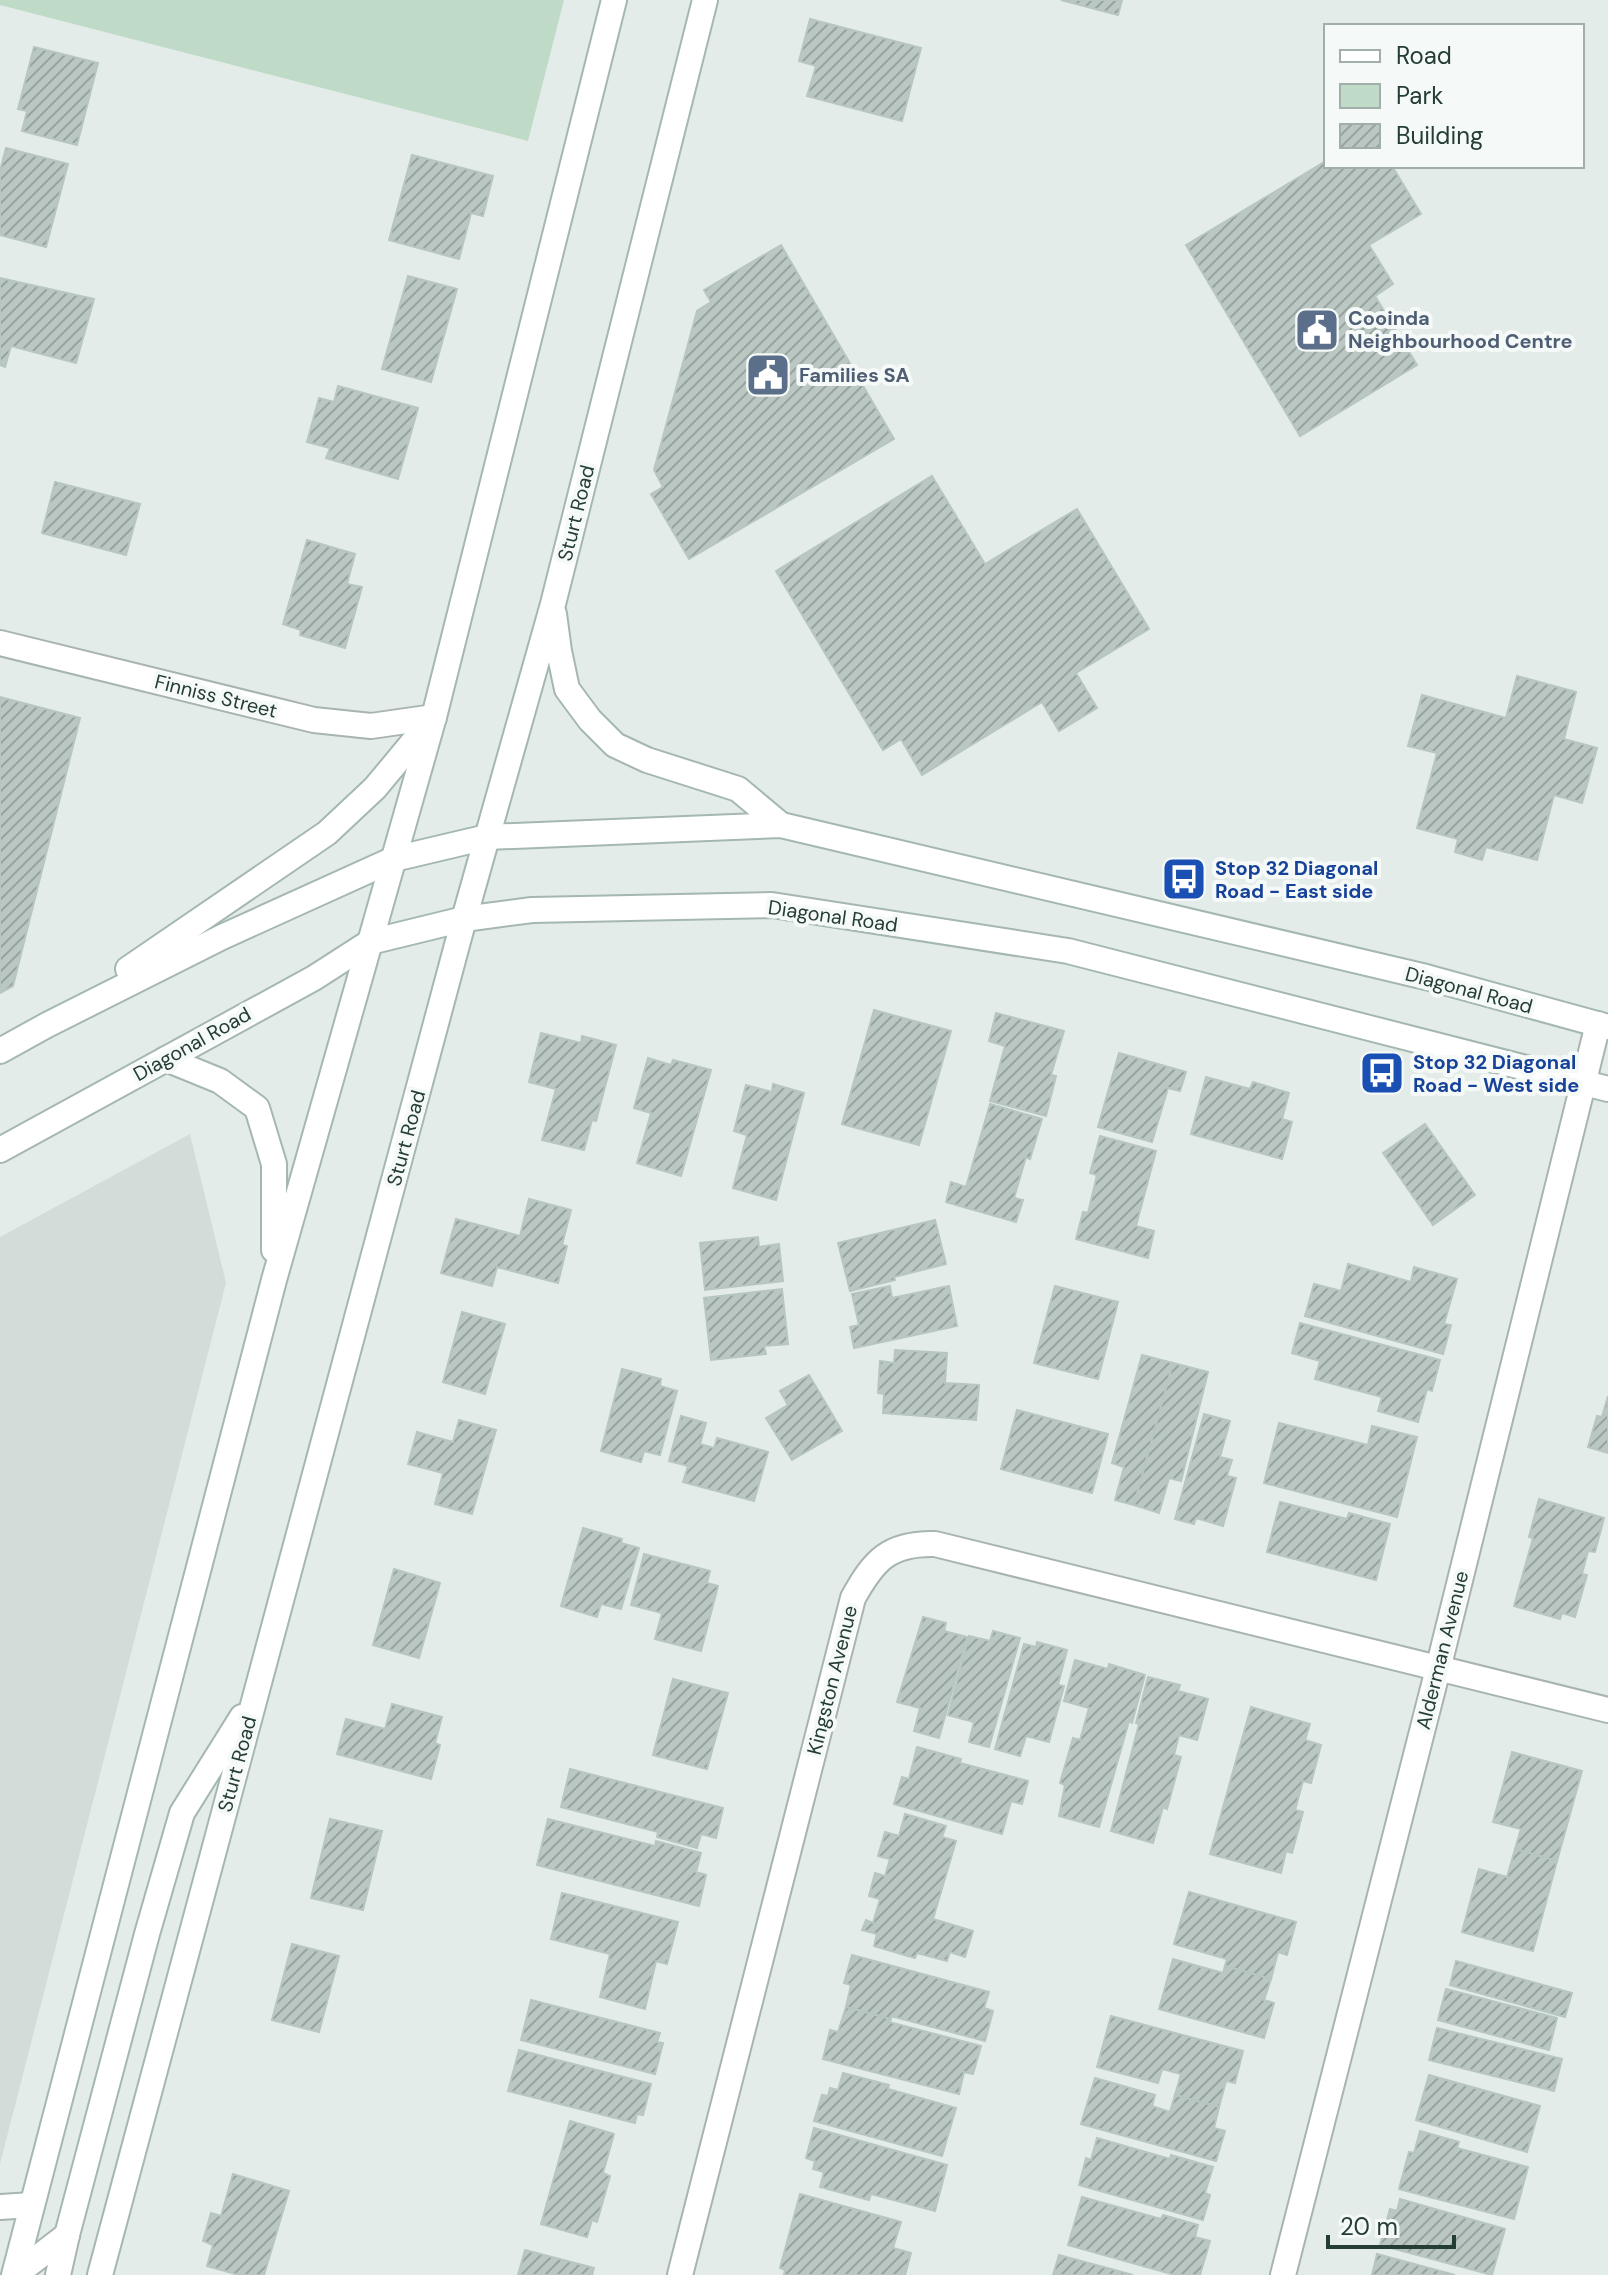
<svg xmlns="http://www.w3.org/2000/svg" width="1608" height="2275" font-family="'DM Sans',sans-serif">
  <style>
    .built { fill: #d3dcd8 }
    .green { fill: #bfdbc7 }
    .building { fill: url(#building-hatch); stroke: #b7c6c0; stroke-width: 2 }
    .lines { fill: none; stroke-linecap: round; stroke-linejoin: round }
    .service-casing { stroke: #a7b4b0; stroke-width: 28 }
    .minor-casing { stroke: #a7b4b0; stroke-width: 28 }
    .secondary-casing { stroke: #a4b7b1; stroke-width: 28 }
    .service { stroke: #fff; stroke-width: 24 }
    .minor { stroke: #fff; stroke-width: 24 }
    .secondary { stroke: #fff; stroke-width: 24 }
    .labels { text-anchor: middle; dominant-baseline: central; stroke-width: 8; stroke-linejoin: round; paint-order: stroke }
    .service-label { font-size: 20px; font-weight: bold; fill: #4e5e75; stroke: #f5f9f7; text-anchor: start }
    .street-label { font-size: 20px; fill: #253d37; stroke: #f5f9f7 }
    .transit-label { font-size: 20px; font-weight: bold; fill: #164399; stroke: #f5f9f7; text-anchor: start }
  </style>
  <defs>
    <pattern id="building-hatch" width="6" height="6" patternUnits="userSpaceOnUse" patternTransform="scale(2)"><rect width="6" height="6" fill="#bac7c2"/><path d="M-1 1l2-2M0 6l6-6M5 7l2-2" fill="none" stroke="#97a39e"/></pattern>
  </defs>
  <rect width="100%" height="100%" fill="#e4ece9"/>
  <!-- built -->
  <polygon class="built" points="190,1134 226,1283 0,2164 0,1237"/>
  <!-- green -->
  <polygon class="green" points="0,0 564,0 528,141 0,5"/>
  <!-- building -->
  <g class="building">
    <polygon points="1061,0 1122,0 1118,15"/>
    <polygon points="810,19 921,48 902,121 807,96 816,66 799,61"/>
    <polygon points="34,47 98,63 77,145 22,131 27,111 18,109"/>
    <polygon points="6,148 68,164 46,247 0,235 0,171"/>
    <polygon points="412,155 493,176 483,216 471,213 459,259 389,240"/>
    <polygon points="1326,161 1326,166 1392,166 1421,214 1369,245 1393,284 1375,296 1417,365 1300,436 1186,245"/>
    <polygon points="781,245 894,439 689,559 651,494 663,487 654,470 697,311 711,302 704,290"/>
    <polygon points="408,276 457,289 431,382 382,369"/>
    <polygon points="0,278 94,299 76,363 11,346 5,367 0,365"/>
    <polygon points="338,386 418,408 398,479 326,458 330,448 307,442 319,398 334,402"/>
    <polygon points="932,476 985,564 1077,509 1149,629 1076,673 1097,708 1059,731 1042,702 922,775 901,739 883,750 776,571"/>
    <polygon points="55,482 140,504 126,555 42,533"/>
    <polygon points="307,540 355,554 347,584 362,587 345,648 300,635 301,630 283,624"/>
    <polygon points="1517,676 1576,692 1564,739 1597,748 1582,803 1554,795 1537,860 1486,847 1482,860 1455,852 1458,839 1417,828 1437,753 1408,746 1422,695 1506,718"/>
    <polygon points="0,697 80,718 13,986 0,993"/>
    <polygon points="874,1010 951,1031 919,1145 842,1124"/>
    <polygon points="996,1013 1064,1031 1051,1075 1056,1076 1046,1116 990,1101 1005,1046 989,1041"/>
    <polygon points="541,1033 581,1043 582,1036 616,1045 596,1121 592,1120 584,1150 542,1140 556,1089 529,1082"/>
    <polygon points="1119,1053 1186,1072 1180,1091 1168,1088 1152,1142 1098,1127"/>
    <polygon points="648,1058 671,1065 673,1060 711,1070 681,1176 637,1163 651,1113 634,1108"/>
    <polygon points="1206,1077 1250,1089 1253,1082 1289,1093 1282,1119 1292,1122 1282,1159 1191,1134"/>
    <polygon points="773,1084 804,1093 776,1200 733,1188 747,1135 734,1131 746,1085 772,1092"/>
    <polygon points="990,1104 1042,1119 1030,1159 1026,1157 1014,1198 1023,1200 1016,1222 946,1202 951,1182 966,1187"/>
    <polygon points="1425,1124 1475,1195 1433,1225 1383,1153"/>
    <polygon points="1100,1136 1156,1151 1136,1226 1154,1231 1148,1258 1076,1239 1083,1212 1088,1213 1097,1175 1090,1173"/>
    <polygon points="529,1199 571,1210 562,1245 567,1246 558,1283 497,1267 492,1286 441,1273 456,1219 520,1236"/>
    <polygon points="935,1220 946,1264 894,1277 895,1280 850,1291 838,1243"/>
    <polygon points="758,1237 759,1247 779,1244 783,1281 705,1290 700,1243"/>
    <polygon points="1348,1264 1411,1282 1414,1267 1457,1279 1444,1324 1451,1325 1443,1354 1305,1316 1314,1284 1341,1291"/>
    <polygon points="890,1286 892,1298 949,1286 957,1326 854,1348 850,1327 859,1325 852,1294"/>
    <polygon points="1055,1286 1118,1302 1098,1379 1034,1363"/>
    <polygon points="782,1289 788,1344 764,1346 766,1354 711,1360 704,1298"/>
    <polygon points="462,1312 505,1324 485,1394 443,1382"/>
    <polygon points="1300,1323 1440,1360 1432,1391 1427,1389 1418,1422 1378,1411 1382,1397 1315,1379 1320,1361 1292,1353"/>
    <polygon points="895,1350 947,1353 945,1383 979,1385 976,1420 883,1413 884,1394 878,1393 880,1361 894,1363"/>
    <polygon points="1142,1355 1173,1363 1134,1505 1115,1500 1124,1467 1112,1463"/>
    <polygon points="1173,1363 1208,1372 1181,1481 1169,1478 1159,1513 1134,1505"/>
    <polygon points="622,1369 661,1379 660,1386 677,1391 660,1455 644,1451 641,1462 601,1451"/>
    <polygon points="809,1375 842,1431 792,1460 766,1418 788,1405 780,1391"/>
    <polygon points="1608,1396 1608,1453 1588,1447 1597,1416 1602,1417"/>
    <polygon points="1017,1410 1108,1434 1092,1493 1001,1469"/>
    <polygon points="1204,1414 1230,1421 1220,1457 1232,1460 1227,1476 1236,1478 1223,1526 1196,1518 1194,1524 1175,1519"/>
    <polygon points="681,1416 706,1423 700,1444 714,1448 717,1438 768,1452 754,1501 683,1482 688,1466 669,1461"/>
    <polygon points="459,1420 496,1430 472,1514 435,1504 443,1473 408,1464 417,1432 453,1442"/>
    <polygon points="1279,1423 1368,1445 1372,1426 1417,1437 1397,1517 1264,1483"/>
    <polygon points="1539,1499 1604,1518 1595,1552 1588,1551 1582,1574 1587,1575 1575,1617 1562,1613 1560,1619 1514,1606 1533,1538 1529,1537"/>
    <polygon points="1280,1502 1347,1519 1349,1513 1390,1524 1376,1580 1267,1552"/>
    <polygon points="583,1528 622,1539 621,1543 639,1548 621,1609 601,1604 597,1617 561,1606"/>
    <polygon points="644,1554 710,1571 707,1583 718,1586 701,1651 655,1639 662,1613 631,1605"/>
    <polygon points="394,1569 440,1583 419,1658 373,1645"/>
    <polygon points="923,1617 946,1623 944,1631 967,1637 939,1738 914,1731 920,1708 897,1702"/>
    <polygon points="993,1631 1020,1638 989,1747 969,1742 974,1722 948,1715 969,1636 990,1641"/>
    <polygon points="1037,1642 1067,1650 1058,1685 1064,1686 1049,1742 1026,1736 1020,1756 995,1749 1024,1644 1036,1647"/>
    <polygon points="1075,1660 1108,1669 1109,1664 1145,1675 1132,1723 1129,1721 1099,1827 1059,1816 1065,1785 1060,1783 1073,1738 1080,1740 1089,1708 1064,1701"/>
    <polygon points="1148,1677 1180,1685 1178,1691 1208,1699 1197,1740 1179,1735 1174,1755 1181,1757 1167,1809 1163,1807 1153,1843 1111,1831 1139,1724 1136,1723"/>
    <polygon points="673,1679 728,1693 707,1769 653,1755"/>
    <polygon points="392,1704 442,1717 435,1743 440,1745 431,1779 337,1754 346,1719 385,1729"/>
    <polygon points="1251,1707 1310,1724 1305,1740 1321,1745 1311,1783 1303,1781 1295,1810 1303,1812 1292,1853 1286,1851 1281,1873 1210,1854"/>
    <polygon points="917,1747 961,1759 960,1763 1028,1781 1022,1804 1011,1801 1002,1834 894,1804 902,1777 909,1779"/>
    <polygon points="1512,1752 1582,1771 1557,1861 1515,1849 1521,1829 1493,1822"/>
    <polygon points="570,1769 723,1808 716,1838 701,1834 697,1848 657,1837 658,1832 561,1807"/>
    <polygon points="905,1814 946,1826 942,1837 956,1841 933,1919 973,1931 965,1957 950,1952 947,1961 917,1953 915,1958 874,1946 877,1934 862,1930 866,1920 873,1923 880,1899 869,1896 875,1873 885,1876 890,1859 878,1856 885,1832 899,1836"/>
    <polygon points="330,1819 382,1831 363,1910 311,1898"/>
    <polygon points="548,1819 655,1846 656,1841 701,1853 696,1872 706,1875 699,1906 537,1865"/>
    <polygon points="1515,1849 1557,1861 1533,1951 1462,1932 1479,1869 1507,1877"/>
    <polygon points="1189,1892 1296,1922 1287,1955 1278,1952 1271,1979 1225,1966 1227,1959 1174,1944"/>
    <polygon points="562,1893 678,1922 667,1964 656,1961 645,2009 600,1997 610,1954 551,1939"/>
    <polygon points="292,1944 339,1956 319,2032 272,2020"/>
    <polygon points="852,1955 989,1992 984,2008 993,2011 985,2041 891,2016 891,2019 846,2007 851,1985 844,1983"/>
    <polygon points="1173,1959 1223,1973 1225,1966 1271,1979 1264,2000 1274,2003 1264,2038 1159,2009"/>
    <polygon points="1456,1961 1572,1993 1565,2017 1450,1985"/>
    <polygon points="1446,1989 1557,2018 1549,2050 1438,2020"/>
    <polygon points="531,2000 660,2033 657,2042 663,2043 655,2074 521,2040"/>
    <polygon points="846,2007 891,2019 889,2022 981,2046 973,2074 964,2072 959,2094 823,2059 830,2030 838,2032"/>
    <polygon points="1111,2016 1243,2051 1235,2083 1226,2081 1219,2107 1175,2095 1181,2074 1162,2069 1158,2083 1097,2067"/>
    <polygon points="1437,2028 1562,2059 1554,2091 1429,2060"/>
    <polygon points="519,2050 651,2084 643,2115 637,2114 635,2123 508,2091"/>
    <polygon points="843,2073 889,2085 888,2089 956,2108 942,2156 814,2121 822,2095 828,2096 830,2088 838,2090"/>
    <polygon points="1429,2075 1540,2106 1527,2152 1416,2120"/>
    <polygon points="1095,2078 1155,2095 1152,2106 1170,2112 1175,2095 1219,2107 1214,2128 1225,2131 1216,2161 1081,2124"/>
    <polygon points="570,2121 614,2134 603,2173 610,2176 597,2222 592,2220 587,2237 541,2224"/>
    <polygon points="814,2128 947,2165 935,2211 871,2194 869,2200 820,2187 824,2172 813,2169 815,2161 806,2158"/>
    <polygon points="1420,2131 1459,2142 1457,2148 1528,2167 1514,2219 1399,2189 1409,2152 1414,2153"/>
    <polygon points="1097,2138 1170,2159 1171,2155 1213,2167 1205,2193 1210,2195 1203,2220 1079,2185 1086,2158 1091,2160"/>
    <polygon points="233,2174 289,2191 264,2275 239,2275 207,2266 213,2245 203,2241 211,2213 221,2216"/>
    <polygon points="800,2194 901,2222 893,2248 911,2253 905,2275 784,2275 785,2270 780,2268"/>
    <polygon points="1082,2197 1161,2219 1163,2215 1198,2225 1195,2237 1210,2241 1200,2275 1175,2275 1068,2245"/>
    <polygon points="1400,2199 1505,2229 1492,2275 1380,2245 1390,2209 1397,2211"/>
    <polygon points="525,2250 594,2268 592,2275 518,2275"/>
    <polygon points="1377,2254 1455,2275 1372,2275"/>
    <polygon points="1059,2255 1133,2275 1053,2275"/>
  </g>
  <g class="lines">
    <!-- service casing -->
    <g class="service-casing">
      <g id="service">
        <polyline points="15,2275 67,2235"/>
        <polyline points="58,2275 67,2235"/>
      </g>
    </g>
    <!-- minor casing -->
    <g class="minor-casing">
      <g id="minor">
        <polyline points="0,643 314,720 371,726 434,717"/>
        <polyline points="0,2207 32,2205"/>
        <path d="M680,2275L853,1598C874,1560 889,1543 935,1544L1608,1710"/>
        <polyline points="1283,2275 1438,1669 1598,1024"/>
      </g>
    </g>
    <!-- secondary casing -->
    <g class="secondary-casing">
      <g id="secondary">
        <polyline points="554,614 559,651 567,689 590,720 615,745 647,760 738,789 781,825"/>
        <polyline points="128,969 327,833 375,788 429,723"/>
        <polyline points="0,1051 47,1025 222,937 394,859 487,837 781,825 1426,977 1608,1027"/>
        <polyline points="166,1059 220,1081 257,1108 274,1164 274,1250"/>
        <polyline points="0,1150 314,978 370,942 464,919 532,910 772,905 1068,951 1608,1089"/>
        <polyline points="67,2235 147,1934 182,1813 242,1717"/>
        <polyline points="14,2275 274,1280 434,717 614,0"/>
        <polyline points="100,2275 464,919 553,604 705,0"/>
      </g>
    </g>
    <!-- service -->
    <use href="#service" class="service"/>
    <!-- minor -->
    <use href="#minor" class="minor"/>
    <!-- secondary -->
    <use href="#secondary" class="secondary"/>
  </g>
  <!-- icons -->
  <defs>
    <g id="civic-square" transform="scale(2.3)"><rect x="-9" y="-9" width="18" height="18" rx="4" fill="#5c6f8a" stroke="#f5f9f7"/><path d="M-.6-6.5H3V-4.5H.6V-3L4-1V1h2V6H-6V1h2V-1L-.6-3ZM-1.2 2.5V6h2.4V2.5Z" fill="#fff"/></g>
    <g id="bus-square" transform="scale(2.3)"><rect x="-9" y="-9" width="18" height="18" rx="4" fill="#1a4fb4" stroke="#f5f9f7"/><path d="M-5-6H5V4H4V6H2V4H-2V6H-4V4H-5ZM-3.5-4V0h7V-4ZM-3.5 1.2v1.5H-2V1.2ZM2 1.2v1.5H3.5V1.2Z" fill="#fff"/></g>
  </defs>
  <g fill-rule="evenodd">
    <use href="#civic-square" x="1317" y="330"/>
    <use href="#civic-square" x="768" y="375"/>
    <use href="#bus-square" x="1184" y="879"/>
    <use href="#bus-square" x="1382" y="1073"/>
  </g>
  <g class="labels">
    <!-- service labels -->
    <g class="service-label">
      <text x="1348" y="318">Cooinda<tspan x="1348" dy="23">Neighbourhood Centre</tspan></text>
      <text x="799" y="375">Families SA</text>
    </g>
    <!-- street labels -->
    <g class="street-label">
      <text transform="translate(576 513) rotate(-76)">Sturt Road</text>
      <text transform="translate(216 696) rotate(14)">Finniss Street</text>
      <text transform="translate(833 916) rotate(8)">Diagonal Road</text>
      <text transform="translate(1469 990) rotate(15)">Diagonal Road</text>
      <text transform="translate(192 1044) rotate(-29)">Diagonal Road</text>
      <text transform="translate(406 1138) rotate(-75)">Sturt Road</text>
      <text transform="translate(1442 1650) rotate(-76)">Alderman Avenue</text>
      <text transform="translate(832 1680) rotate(-76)">Kingston Avenue</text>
      <text transform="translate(237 1764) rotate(-75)">Sturt Road</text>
    </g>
    <!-- transit labels -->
    <g class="transit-label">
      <text x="1215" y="868">Stop 32 Diagonal<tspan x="1215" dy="23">Road - East side</tspan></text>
      <text x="1413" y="1062">Stop 32 Diagonal<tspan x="1413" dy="23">Road - West side</tspan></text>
    </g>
  </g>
  <!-- legend -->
  <rect x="1324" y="24" width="260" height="144" fill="#f5f9f7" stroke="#a2aeaa" stroke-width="2"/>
  <rect x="1340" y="50" width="40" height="12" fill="#ffffff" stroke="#a2aeaa" stroke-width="2"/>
  <text x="1396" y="64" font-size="24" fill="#253d37">Road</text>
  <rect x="1340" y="84" width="40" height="24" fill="#bfdbc7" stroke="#a2aeaa" stroke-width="2"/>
  <text x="1396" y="104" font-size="24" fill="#253d37">Park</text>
  <rect x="1340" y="124" width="40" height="24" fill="url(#building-hatch)" stroke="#a2aeaa" stroke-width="2"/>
  <text x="1396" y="144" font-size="24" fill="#253d37">Building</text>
  <!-- scale -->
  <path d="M1328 2235v12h126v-12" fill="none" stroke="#253d37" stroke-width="4"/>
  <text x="1340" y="2235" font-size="24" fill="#253d37" stroke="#f5f9f7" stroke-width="6" paint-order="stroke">20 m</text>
</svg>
